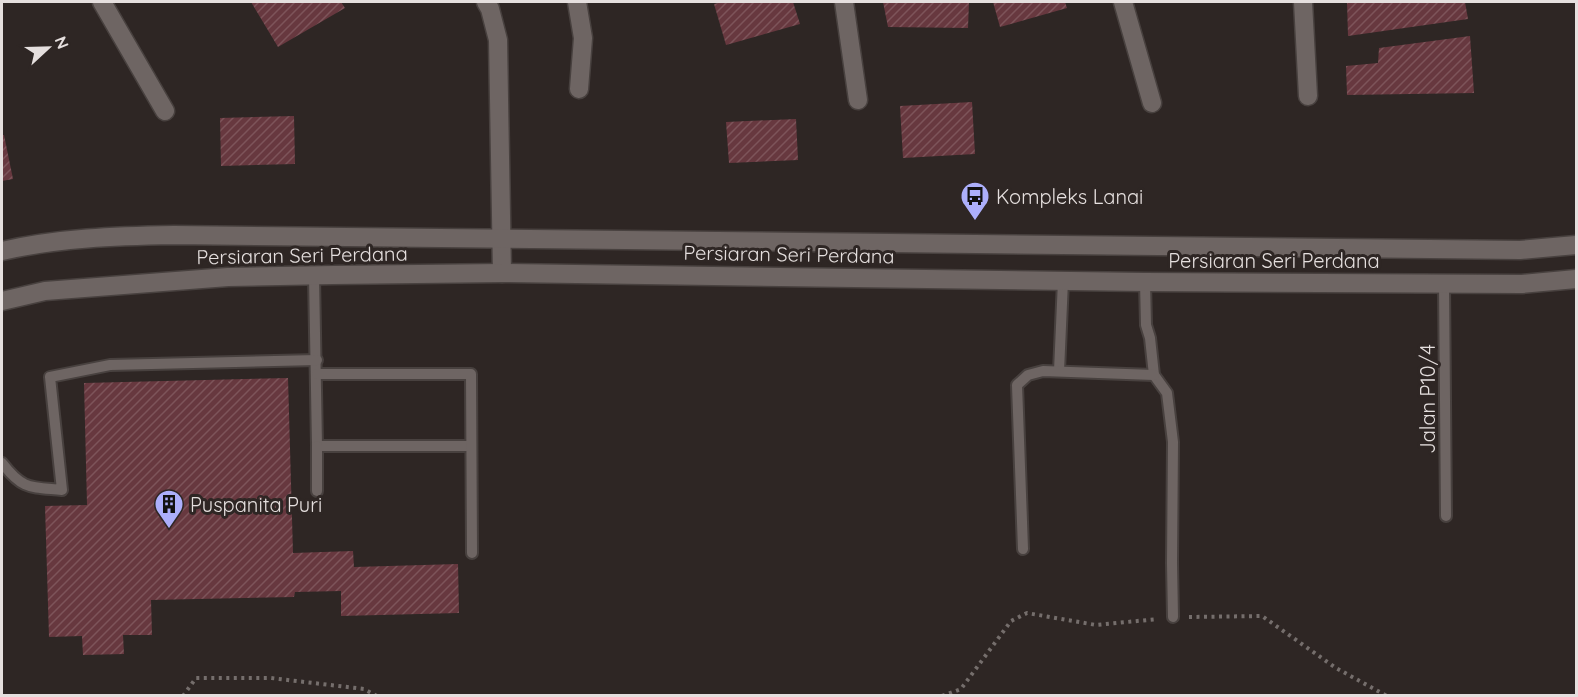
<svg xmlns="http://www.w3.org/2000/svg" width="1578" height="697" font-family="Quicksand,sans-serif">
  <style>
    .building { fill: url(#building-hatch) }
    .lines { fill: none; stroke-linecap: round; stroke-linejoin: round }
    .service-casing { stroke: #48413f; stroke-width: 14 }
    .minor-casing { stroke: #48413f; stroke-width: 21 }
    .tertiary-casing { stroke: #48413f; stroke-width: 21 }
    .path { stroke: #756e6c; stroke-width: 4; stroke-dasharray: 3 4.5; stroke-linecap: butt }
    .service { stroke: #6e6563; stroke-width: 10 }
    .minor { stroke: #6e6563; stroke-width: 18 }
    .tertiary { stroke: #6e6563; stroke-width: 18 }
    .labels { text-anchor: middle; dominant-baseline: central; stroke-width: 6; stroke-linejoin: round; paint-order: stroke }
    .poi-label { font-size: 20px; fill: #e5dfde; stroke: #2e2624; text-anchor: start }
    .street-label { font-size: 20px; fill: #e5dfde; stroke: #2e2624 }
  </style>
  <defs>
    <pattern id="building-hatch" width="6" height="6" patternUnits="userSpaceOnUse" patternTransform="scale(1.5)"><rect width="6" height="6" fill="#67383f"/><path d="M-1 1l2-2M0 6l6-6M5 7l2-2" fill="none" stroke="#7d545a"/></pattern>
  </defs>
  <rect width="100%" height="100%" fill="#2e2624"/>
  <!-- building -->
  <g class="building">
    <polygon points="251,2 341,2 345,8 278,47"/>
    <polygon points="723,2 793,2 800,24 726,45 714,4"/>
    <polygon points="883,2 969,2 968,28 888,27"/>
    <polygon points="993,2 1065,2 1067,8 1000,27"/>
    <polygon points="1347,2 1465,2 1468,19 1348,36"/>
    <polygon points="1470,36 1474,93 1347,95 1346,66 1378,63 1379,48"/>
    <polygon points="972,102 975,154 903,158 900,106"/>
    <polygon points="294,116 295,164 221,166 220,118"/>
    <polygon points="796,119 798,160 729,163 726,122"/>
    <polygon points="2,135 4,135 13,179 2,181"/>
    <polygon points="288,378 293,553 353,551 354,567 458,564 459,613 341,616 341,591 295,592 294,597 151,600 152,635 123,635 124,654 83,655 82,636 49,637 45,506 87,505 84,383"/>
  </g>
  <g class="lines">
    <!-- service casing -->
    <g class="service-casing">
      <g id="service">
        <polyline points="314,276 317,446 471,446"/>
        <polyline points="1145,282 1146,325 1150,338 1154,375 1167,393 1173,442 1172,563 1173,617"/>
        <polyline points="1444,283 1446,516"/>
        <polyline points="1059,371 1063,281"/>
        <polyline points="317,374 471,374 472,553"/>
        <polyline points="317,446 317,491"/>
        <path d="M2,463C23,490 30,487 62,490L50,377L110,365L317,360"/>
        <polyline points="1023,549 1017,385 1028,375 1043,371 1154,375"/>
      </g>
    </g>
    <!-- minor casing -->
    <g class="minor-casing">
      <g id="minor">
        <polyline points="102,2 165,111"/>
        <polyline points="486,2 490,9 498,40 502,273"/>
        <polyline points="577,2 583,38 579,89"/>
        <polyline points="844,2 858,100"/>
        <polyline points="1123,2 1152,103"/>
        <polyline points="1303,2 1308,96"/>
      </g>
    </g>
    <!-- tertiary casing -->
    <g class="tertiary-casing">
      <g id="tertiary">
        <path d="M2,251C58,238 116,236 174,235L1520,250L1576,245"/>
        <polyline points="2,301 45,291 228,277 333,275 502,273 1145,282 1522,284 1576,279"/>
      </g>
    </g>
    <!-- path -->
    <g class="path">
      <polyline points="1189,617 1262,616 1336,668 1387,696"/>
      <polyline points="183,696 196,678 271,678 364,689 377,696"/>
      <polyline points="942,696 961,689 1011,621 1027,613 1096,625 1158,619"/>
    </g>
    <!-- service -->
    <use href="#service" class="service"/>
    <!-- minor -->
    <use href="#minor" class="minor"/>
    <!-- tertiary -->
    <use href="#tertiary" class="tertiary"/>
  </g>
  <!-- icons -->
  <defs>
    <g id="bus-pin" transform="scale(1.5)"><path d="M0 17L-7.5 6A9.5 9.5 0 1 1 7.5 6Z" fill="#acaffb" stroke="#2e2624"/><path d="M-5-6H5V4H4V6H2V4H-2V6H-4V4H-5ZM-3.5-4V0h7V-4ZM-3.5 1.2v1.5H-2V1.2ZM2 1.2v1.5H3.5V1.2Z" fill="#111"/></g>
    <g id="building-pin" transform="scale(1.5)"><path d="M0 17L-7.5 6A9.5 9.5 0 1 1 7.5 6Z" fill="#acaffb" stroke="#2e2624"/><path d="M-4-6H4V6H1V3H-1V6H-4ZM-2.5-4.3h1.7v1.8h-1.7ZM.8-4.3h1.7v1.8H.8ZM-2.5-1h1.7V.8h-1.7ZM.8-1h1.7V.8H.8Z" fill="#111"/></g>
  </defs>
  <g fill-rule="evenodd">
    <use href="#bus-pin" x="975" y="196"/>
    <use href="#building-pin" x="169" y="504"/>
  </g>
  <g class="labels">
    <!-- poi labels -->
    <g class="poi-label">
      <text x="996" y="196">Kompleks Lanai</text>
      <text x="190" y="504">Puspanita Puri</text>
    </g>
    <!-- street labels -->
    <g class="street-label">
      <text transform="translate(789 254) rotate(1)">Persiaran Seri Perdana</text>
      <text transform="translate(302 255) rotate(-1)">Persiaran Seri Perdana</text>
      <text x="1274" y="260">Persiaran Seri Perdana</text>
      <text transform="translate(1427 399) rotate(-90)">Jalan P10/4</text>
    </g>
  </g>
  <!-- border -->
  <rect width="1578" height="697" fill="none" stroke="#e5dfde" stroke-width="6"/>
  <!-- north arrow -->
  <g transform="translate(48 48) rotate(68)" stroke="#2e2624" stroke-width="4.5" paint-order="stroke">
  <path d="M0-4.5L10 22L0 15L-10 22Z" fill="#e5dfde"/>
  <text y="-9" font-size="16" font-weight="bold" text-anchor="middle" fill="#e5dfde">N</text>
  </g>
</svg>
